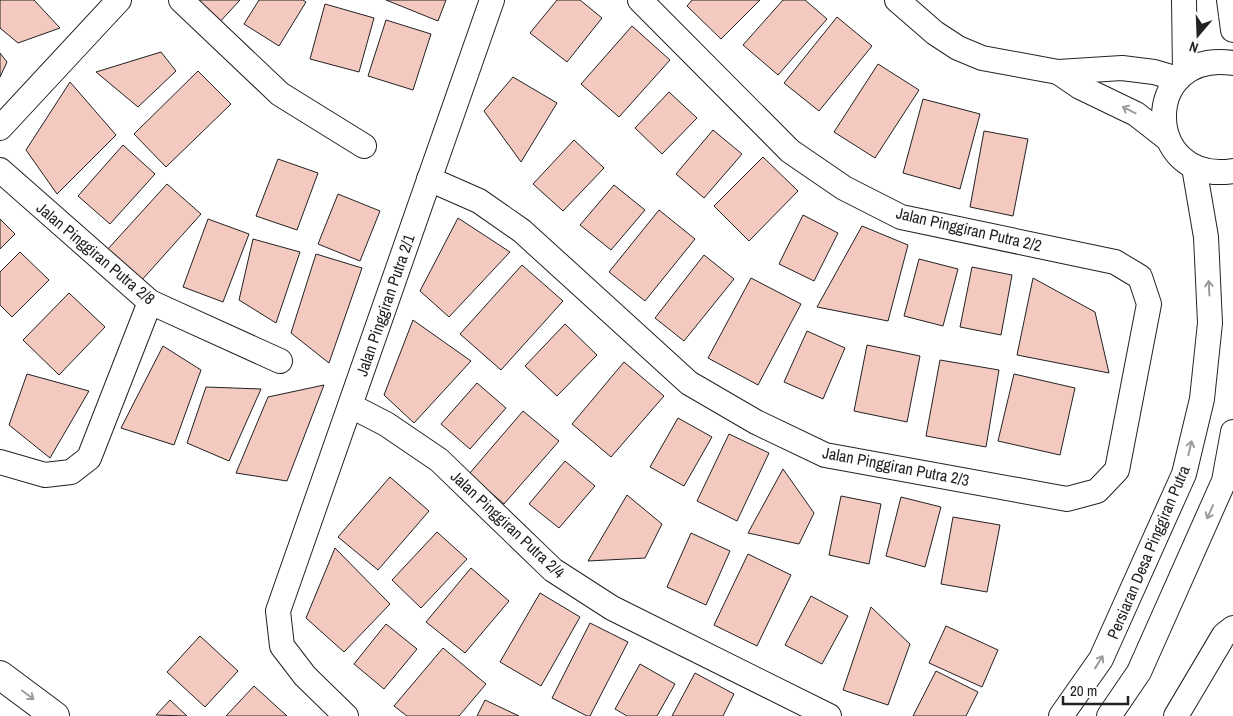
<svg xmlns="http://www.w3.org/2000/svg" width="1233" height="716" font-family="'Archivo Narrow',sans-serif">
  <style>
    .building { fill: #f3c9c0; stroke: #222 }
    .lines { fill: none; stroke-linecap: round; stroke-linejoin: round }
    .minor-casing { stroke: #222; stroke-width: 26 }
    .major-casing { stroke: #222; stroke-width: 30 }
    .minor { stroke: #fff; stroke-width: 24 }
    .major { stroke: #fff; stroke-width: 28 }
    .oneway { stroke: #9c9c9c }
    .labels { text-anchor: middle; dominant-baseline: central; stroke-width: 4; stroke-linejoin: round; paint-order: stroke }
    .street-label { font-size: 16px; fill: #222; stroke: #fff }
  </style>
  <rect width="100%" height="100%" fill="#fff"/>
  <!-- building -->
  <g class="building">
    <polygon points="0,0 34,0 60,28 18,43 0,28"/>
    <polygon points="189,0 240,0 217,25"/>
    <polygon points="259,0 303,0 306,2 279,46 244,24"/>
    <polygon points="386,0 446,0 438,21"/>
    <polygon points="557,0 580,0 602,18 567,62 530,33"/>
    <polygon points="692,0 760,0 721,39 687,6"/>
    <polygon points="783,0 805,0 827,19 778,75 743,45"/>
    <polygon points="325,4 374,18 359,72 310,59"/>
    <polygon points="837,17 872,46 819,111 784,83"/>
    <polygon points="386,20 431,34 413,90 368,76"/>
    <polygon points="632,26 670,60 619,117 581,84"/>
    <polygon points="161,52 176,71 138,107 96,72"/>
    <polygon points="0,53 7,62 0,77"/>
    <polygon points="878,64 919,90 875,158 834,132"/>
    <polygon points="198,71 231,104 166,167 134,134"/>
    <polygon points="513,77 557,103 521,162 484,111"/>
    <polygon points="70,82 116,135 57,194 26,150"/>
    <polygon points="669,92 697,118 662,154 635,128"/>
    <polygon points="923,99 980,114 960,189 903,173"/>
    <polygon points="713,130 742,154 704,198 676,174"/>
    <polygon points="984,131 1028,139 1013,216 970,207"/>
    <polygon points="574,140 604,168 563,211 533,184"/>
    <polygon points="123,145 155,174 110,224 78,196"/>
    <polygon points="763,157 798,191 749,241 714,206"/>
    <polygon points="278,159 318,173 297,230 256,216"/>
    <polygon points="167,184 201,214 141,281 107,250"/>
    <polygon points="614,185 645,210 611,250 580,225"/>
    <polygon points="338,194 380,211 360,261 318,244"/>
    <polygon points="659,210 695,239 645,301 609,272"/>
    <polygon points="803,215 838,233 814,281 779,264"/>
    <polygon points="458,218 510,252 449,317 420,291"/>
    <polygon points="0,219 15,234 0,249"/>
    <polygon points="208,219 249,234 223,302 183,287"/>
    <polygon points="862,226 908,245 888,321 817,307"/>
    <polygon points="253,239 300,252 276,323 239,300"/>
    <polygon points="20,252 49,280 12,317 0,305 0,272"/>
    <polygon points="316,254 362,268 329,363 291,333"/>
    <polygon points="704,255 734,279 684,341 655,318"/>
    <polygon points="919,259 958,269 943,326 904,316"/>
    <polygon points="522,265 563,301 501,370 460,334"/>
    <polygon points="972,267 1012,275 1001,335 960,327"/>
    <polygon points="751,278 801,304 758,385 708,358"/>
    <polygon points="1033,278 1095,312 1109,373 1017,355"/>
    <polygon points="69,293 105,327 59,375 23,340"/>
    <polygon points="413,320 471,361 414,423 384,395"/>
    <polygon points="565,324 597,355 557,396 525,366"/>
    <polygon points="807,331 845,348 823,399 784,382"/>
    <polygon points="867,345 920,356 907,422 854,411"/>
    <polygon points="163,346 201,370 174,445 121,428"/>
    <polygon points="940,360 999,370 986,447 926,436"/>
    <polygon points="624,362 664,396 611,457 572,424"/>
    <polygon points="27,374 89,391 50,458 9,425"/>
    <polygon points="1014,374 1075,388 1060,455 998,441"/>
    <polygon points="477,383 506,408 470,449 441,424"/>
    <polygon points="324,385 287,481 236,473 268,397"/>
    <polygon points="206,387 261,389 229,461 187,443"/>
    <polygon points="523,411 559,441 504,504 469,474"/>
    <polygon points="678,418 712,437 684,486 650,467"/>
    <polygon points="729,434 769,453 737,521 697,501"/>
    <polygon points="565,461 595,486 559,528 529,504"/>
    <polygon points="783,469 814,513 799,544 748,533"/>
    <polygon points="390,477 429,511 378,570 338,537"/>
    <polygon points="627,495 662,524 645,558 588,561"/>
    <polygon points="841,496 881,504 869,564 829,555"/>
    <polygon points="901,497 941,507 925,567 886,556"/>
    <polygon points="953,517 1000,525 987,592 941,584"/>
    <polygon points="437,532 467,559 421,608 392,580"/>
    <polygon points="691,533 730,551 706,605 667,587"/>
    <polygon points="335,548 390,604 344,652 306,618"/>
    <polygon points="748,554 791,575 757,646 714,625"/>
    <polygon points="471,568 509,601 465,653 426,622"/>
    <polygon points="540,593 580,617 541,686 500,662"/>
    <polygon points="811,596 848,616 822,664 785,645"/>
    <polygon points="871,607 910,644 888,705 843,690"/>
    <polygon points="590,623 628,642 590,716 587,716 552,698"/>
    <polygon points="386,624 417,649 384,689 354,664"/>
    <polygon points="946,626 998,650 982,687 929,663"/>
    <polygon points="200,636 238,671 205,707 167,672"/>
    <polygon points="443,648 486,684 459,716 407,716 394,706"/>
    <polygon points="640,664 675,684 657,716 627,716 615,709"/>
    <polygon points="936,671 978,692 966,716 913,716"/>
    <polygon points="695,673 734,694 723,716 672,716"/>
    <polygon points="254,686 287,716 226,716"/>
    <polygon points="170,700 187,716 156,715"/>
    <polygon points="485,700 519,716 477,716"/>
  </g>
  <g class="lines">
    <!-- minor casing -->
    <g class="minor-casing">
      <g id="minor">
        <polyline points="181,0 280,94 364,146"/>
        <polyline points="897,0 935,33 958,48 982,58 1058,72 1122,68 1154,72 1178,79"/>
        <polyline points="1184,0 1185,72"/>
        <polyline points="1229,0 1233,30"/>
        <path d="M1233,63C1140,49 1142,185 1233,171"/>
        <polyline points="1058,72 1080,87 1136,114 1168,139"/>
        <polyline points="0,128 119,0"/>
        <polyline points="0,170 150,302 280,361"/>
        <polyline points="429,179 479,201 522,231 689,383 756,422 825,455 1067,499 1097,491 1117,470 1149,304 1140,277 1115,262 901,217 844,188 790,151 640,0"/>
        <polyline points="351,406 386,424 439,460 553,570 612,608 829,716"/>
        <polyline points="0,462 45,475 71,472 89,458 150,302"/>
        <polyline points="346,716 305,676 282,646 278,611 492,0"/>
        <polyline points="1061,716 1101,659 1184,474 1202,399 1210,323 1206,237 1194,167"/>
        <polyline points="1109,716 1139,672 1224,481 1233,432"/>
        <polyline points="1176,716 1224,635 1233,628"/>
      </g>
    </g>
    <!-- major casing -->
    <g class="major-casing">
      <polyline id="major" points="0,675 55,716"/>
    </g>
    <!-- minor -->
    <use href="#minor" class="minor"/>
    <!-- major -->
    <use href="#major" class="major"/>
  </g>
  <!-- one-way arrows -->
  <defs><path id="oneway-shaft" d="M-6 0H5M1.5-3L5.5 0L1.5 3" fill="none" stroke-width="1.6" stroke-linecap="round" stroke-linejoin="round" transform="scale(1.25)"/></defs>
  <g class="oneway">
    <use href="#oneway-shaft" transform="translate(1129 110) rotate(-153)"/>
    <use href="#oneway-shaft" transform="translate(1209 288) rotate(-93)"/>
    <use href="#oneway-shaft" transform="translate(1190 448) rotate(-77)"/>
    <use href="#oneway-shaft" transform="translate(1210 512) rotate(114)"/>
    <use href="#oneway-shaft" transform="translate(1099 662) rotate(-58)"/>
    <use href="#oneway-shaft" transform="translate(28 695) rotate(37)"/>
  </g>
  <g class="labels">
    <!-- street labels -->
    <g class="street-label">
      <text transform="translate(969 229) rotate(13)">Jalan Pinggiran Putra 2/2</text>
      <text transform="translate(96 253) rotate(40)">Jalan Pinggiran Putra 2/8</text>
      <text transform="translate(385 305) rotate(-71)">Jalan Pinggiran Putra 2/1</text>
      <text transform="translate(896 466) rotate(11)">Jalan Pinggiran Putra 2/3</text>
      <text transform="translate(508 524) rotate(43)">Jalan Pinggiran Putra 2/4</text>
      <text transform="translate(1148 552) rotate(-67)">Persiaran Desa Pinggiran Putra</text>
    </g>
  </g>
  <!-- north arrow -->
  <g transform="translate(1198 35) rotate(199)" stroke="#ffffff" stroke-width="4" paint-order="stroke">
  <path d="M0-4L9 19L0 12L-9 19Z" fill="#222222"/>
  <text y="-8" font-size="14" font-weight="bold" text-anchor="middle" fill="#222222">N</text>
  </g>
  <!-- scale -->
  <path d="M1063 696v8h65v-8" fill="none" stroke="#222222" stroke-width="2.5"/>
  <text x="1070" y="696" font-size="15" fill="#222222" stroke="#ffffff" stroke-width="4" paint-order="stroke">20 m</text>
</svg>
